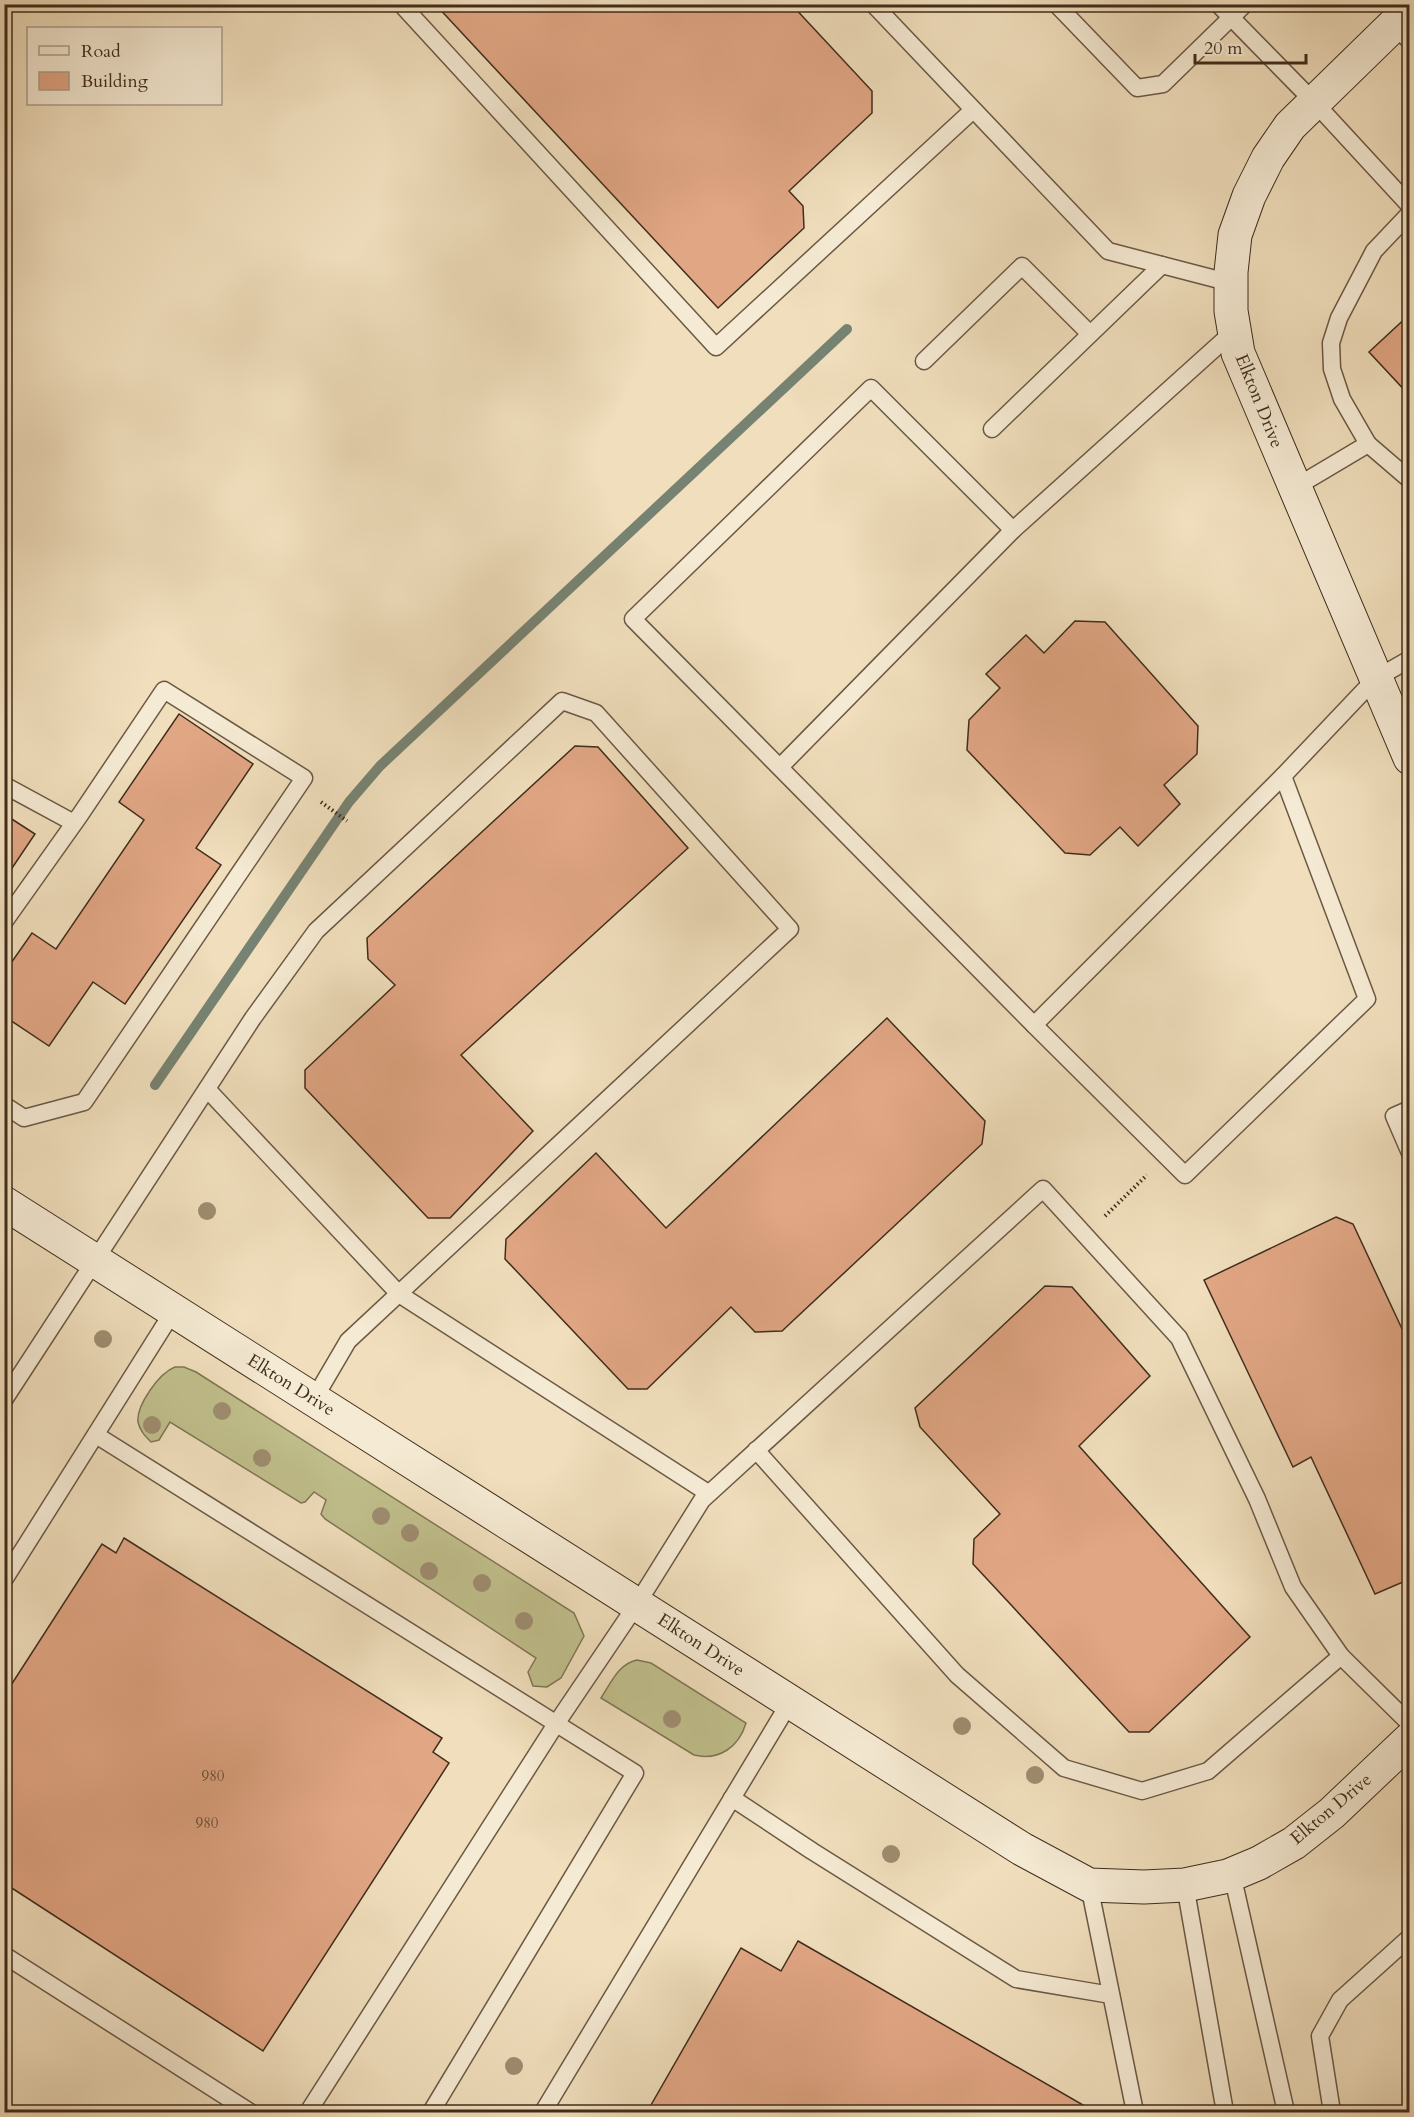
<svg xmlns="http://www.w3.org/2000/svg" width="1414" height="2117" font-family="Cardo,serif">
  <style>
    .grass { fill: #c0bf8c; stroke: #807654; stroke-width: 1.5 }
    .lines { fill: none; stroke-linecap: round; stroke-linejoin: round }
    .stream { stroke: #778372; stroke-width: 10 }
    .building { fill: #e1a684; stroke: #402d1c; stroke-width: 1.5 }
    .lane-casing { stroke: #6c5944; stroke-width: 19 }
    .secondary-casing { stroke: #402d1c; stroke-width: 35 }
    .path { stroke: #402d1c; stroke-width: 4; stroke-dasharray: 1.5 3; stroke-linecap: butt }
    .lane { stroke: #f5ead3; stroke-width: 16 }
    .secondary { stroke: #f5ead3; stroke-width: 33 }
    .tree { fill: #9e8d70 }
    .labels { text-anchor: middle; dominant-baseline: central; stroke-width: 4.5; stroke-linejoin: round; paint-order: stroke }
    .number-label { font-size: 15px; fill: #684b36 }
    .street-label { font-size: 18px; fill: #402d1c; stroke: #f5ead3 }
  </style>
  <rect width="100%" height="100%" fill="#f0debc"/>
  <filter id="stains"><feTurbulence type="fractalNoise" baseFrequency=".00333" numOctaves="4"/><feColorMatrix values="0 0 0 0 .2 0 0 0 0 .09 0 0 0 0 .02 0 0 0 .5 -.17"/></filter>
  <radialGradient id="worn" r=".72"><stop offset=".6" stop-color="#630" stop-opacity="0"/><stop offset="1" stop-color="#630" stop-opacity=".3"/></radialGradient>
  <!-- grass -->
  <g class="grass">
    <path d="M175,1367H184L196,1372L574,1613L584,1636L561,1678L547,1687L533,1686L528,1672L536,1658L325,1519L321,1514L326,1500L314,1492L305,1502L301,1503L170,1422L159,1440L151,1442C145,1436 140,1431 138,1422C136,1406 159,1373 175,1367Z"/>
    <path d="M637,1660L651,1663L746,1723C739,1747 719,1761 694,1755L601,1698C611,1683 618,1664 637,1660Z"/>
  </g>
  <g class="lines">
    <!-- stream -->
    <polyline class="stream" points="155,1085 349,802 380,766 847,329"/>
  </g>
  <!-- building -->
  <g class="building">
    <polygon points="435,4 791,4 872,91 872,113 789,191 803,206 804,228 718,308"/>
    <polygon points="1410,314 1410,396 1369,352"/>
    <polygon points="1075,621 1105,622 1198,726 1197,754 1164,785 1180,804 1138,846 1120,827 1090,855 1065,853 967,750 969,720 1000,688 986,674 1026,635 1044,653"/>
    <polygon points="179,714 253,764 196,848 221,865 125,1004 93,982 49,1046 4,1016 4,973 32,933 56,949 144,820 119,802"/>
    <polygon points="575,746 598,747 688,848 461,1055 533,1131 450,1218 428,1218 305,1088 305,1070 395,985 368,959 367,938"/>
    <polygon points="4,814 35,834 4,880"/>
    <polygon points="887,1018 985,1121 982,1144 782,1331 755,1332 731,1307 647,1389 628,1389 505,1259 506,1239 596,1153 666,1228"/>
    <polygon points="1336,1217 1353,1224 1410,1346 1410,1579 1375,1594 1311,1457 1293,1467 1204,1280"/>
    <polygon points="1045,1286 1072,1287 1150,1376 1079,1446 1250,1637 1149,1732 1129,1732 973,1564 974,1539 1000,1514 920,1427 915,1408"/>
    <polygon points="124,1538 442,1738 433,1752 449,1763 263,2051 4,1883 4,1696 102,1544 116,1553"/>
    <polygon points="798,1941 1090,2109 1088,2112 817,2112 806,2106 803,2112 647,2112 741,1948 781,1971"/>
  </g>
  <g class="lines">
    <!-- lane casing -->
    <g class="lane-casing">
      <g id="lane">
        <polyline points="401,4 716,347 973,110"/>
        <polyline points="873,4 1108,251 1231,283"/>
        <polyline points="1056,4 1137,88 1163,84 1245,4"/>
        <polyline points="1218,4 1315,103 1410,206"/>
        <polyline points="1393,25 1410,41"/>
        <polyline points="1234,331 1013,530 871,388 633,619 1034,1025 1283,776 1375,679 1410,659"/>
        <polyline points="924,361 1022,266 1090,334"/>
        <polyline points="992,429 1162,265"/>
        <polyline points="1368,444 1410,480"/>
        <polyline points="1294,488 1368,444 1342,399 1332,369 1331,343 1339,318 1374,251 1410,213"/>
        <polyline points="780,767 1013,530"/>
        <polyline points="4,785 74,823"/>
        <polyline points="4,922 80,815 164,690 304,778 84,1102 24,1118 4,1105"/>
        <polyline points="1034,1025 1185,1175 1367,999 1283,776"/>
        <polyline points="207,1089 399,1294 708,1493"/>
        <polyline points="1410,1109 1394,1116 1410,1153"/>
        <polyline points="4,1400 253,1018 316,931 562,701 596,713 790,929 348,1341 314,1399"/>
        <polyline points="96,1435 635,1773 431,2112"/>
        <polyline points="756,1450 957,1675 1064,1768 1142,1791 1208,1771 1341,1656"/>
        <polyline points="4,1580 174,1310"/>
        <polyline points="732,1798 812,1851 1016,1979 1111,1995"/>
        <polyline points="1232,1874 1286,2112"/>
        <polyline points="1089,1885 1135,2112"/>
        <polyline points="1185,1885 1225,2112"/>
        <polyline points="4,1955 250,2112"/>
        <polyline points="308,2112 556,1724 637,1604 702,1500 1043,1189 1179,1338 1257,1499 1293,1587 1341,1656 1410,1724"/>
        <polyline points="543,2112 790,1702"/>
        <polyline points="1332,2112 1320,2036 1340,2000 1410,1937"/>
      </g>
    </g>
    <!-- secondary casing -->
    <g class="secondary-casing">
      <g id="secondary">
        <polyline points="1410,9 1290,126 1268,158 1249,196 1235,235 1231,272 1231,311 1238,353 1410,758"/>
        <polyline points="4,1203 1022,1849 1089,1885 1144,1887 1185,1885 1228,1876 1259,1863 1294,1843 1332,1813 1410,1739"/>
      </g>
    </g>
    <!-- path -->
    <g class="path">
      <polyline points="321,802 347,821"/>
      <polyline points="1105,1216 1147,1175"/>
    </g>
    <!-- lane -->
    <use href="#lane" class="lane"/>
    <!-- secondary -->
    <use href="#secondary" class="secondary"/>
  </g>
  <!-- trees -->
  <g class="tree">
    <circle cx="207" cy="1211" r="9"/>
    <circle cx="103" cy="1339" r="9"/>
    <circle cx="222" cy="1411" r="9"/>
    <circle cx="152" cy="1425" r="9"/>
    <circle cx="262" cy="1458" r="9"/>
    <circle cx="381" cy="1516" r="9"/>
    <circle cx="410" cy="1533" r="9"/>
    <circle cx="429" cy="1571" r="9"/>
    <circle cx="482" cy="1583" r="9"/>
    <circle cx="524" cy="1621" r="9"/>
    <circle cx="672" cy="1719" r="9"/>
    <circle cx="962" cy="1726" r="9"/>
    <circle cx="1035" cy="1775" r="9"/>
    <circle cx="891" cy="1854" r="9"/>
    <circle cx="514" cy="2066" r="9"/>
  </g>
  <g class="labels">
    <!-- number labels -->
    <g class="number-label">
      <text x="213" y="1776">980</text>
      <text x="207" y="1823">980</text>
    </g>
    <!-- street labels -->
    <g class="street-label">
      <text transform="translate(1259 401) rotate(68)">Elkton Drive</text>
      <text transform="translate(291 1385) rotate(32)">Elkton Drive</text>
      <text transform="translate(701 1645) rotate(33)">Elkton Drive</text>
      <text transform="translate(1331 1809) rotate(-40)">Elkton Drive</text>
    </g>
  </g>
  <!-- margin -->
  <rect width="1414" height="2117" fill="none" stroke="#f0debc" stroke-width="24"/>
  <rect x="6" y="6" width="1402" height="2105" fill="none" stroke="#402d1c" stroke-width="3"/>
  <rect x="12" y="12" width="1390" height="2093" fill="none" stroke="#402d1c" stroke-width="1.5"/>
  <!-- legend -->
  <rect x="27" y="27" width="195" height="78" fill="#f5ead3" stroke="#ad9e8a" stroke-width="1.5"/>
  <rect x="39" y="46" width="30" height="9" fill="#f5ead3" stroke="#ad9e8a" stroke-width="1.5"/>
  <text x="81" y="57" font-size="18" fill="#402d1c">Road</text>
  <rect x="39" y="72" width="30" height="18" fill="#e1a684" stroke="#ad9e8a" stroke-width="1.5"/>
  <text x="81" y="87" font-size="18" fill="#402d1c">Building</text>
  <!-- scale -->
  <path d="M1195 54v9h111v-9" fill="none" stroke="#402d1c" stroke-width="3"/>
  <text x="1204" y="54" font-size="18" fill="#402d1c" stroke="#f5ead3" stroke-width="4.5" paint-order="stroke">20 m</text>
  <rect width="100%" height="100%" filter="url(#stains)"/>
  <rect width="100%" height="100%" fill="url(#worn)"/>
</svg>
